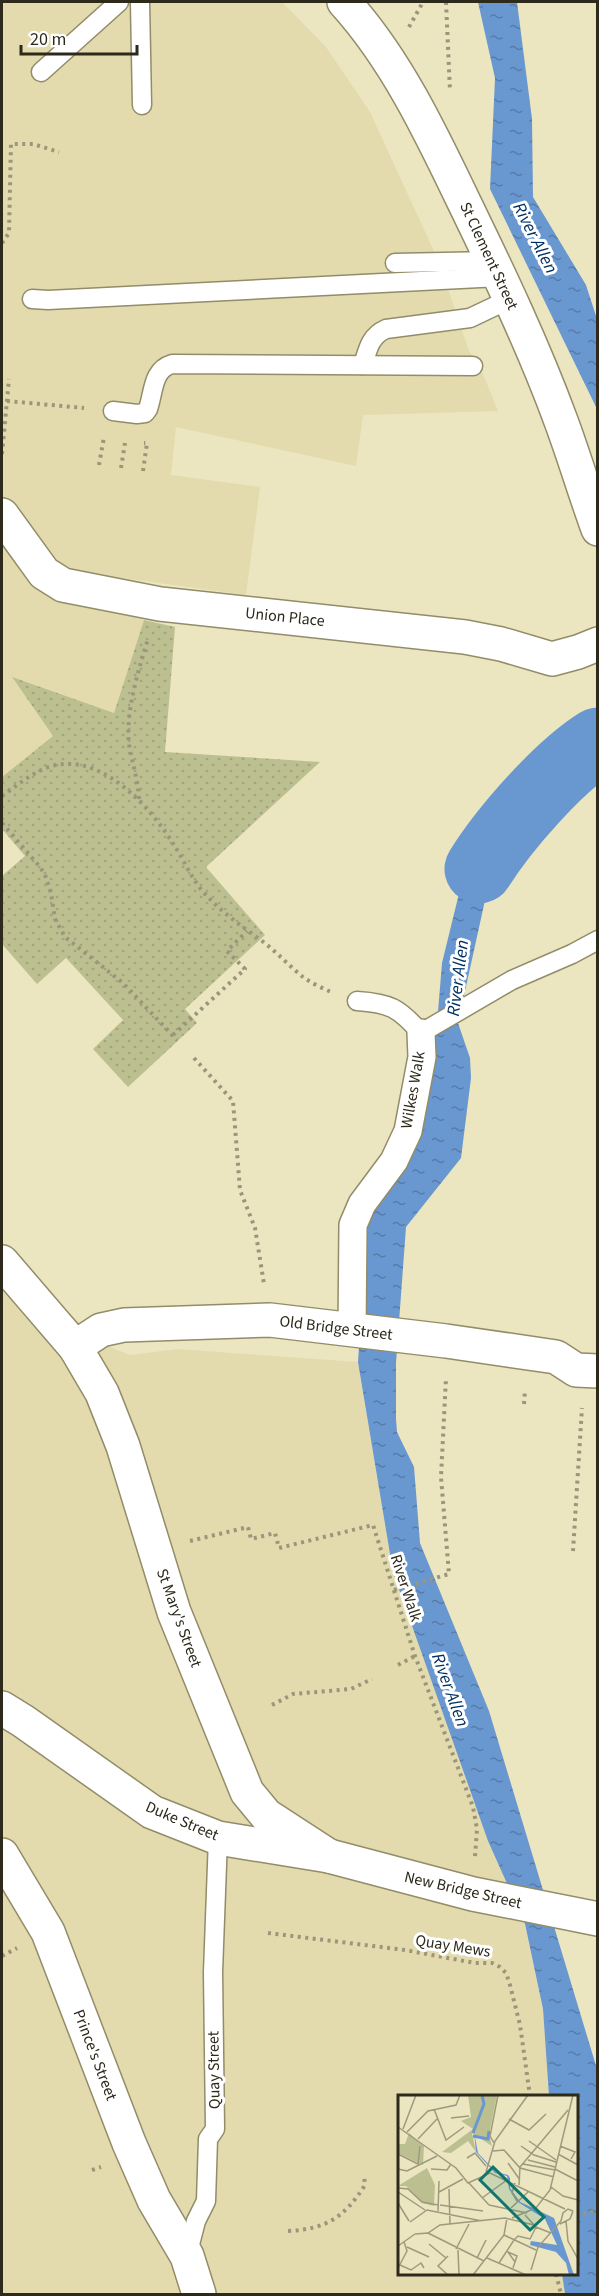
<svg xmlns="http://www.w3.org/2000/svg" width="599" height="2296" font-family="'Source Sans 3',sans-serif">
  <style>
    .built { fill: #e3dbae }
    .grass { fill: url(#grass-dots) }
    .water { fill: url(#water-ripples) }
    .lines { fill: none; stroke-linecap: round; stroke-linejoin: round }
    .river { stroke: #6997d0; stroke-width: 69 }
    .service-casing { stroke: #928c69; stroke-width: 21 }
    .pedestrian-casing { stroke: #928c69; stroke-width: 30 }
    .minor-casing { stroke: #928c69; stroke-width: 36 }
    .secondary-casing { stroke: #928c69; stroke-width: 36 }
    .path { stroke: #9b967b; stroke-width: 4; stroke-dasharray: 3 4.5; stroke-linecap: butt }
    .service { stroke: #fff; stroke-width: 18 }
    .pedestrian { stroke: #fff; stroke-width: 27 }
    .minor { stroke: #fff; stroke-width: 33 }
    .secondary { stroke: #fff; stroke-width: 33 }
    .labels { text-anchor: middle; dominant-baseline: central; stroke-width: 6; stroke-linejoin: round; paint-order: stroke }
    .street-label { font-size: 16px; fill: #2d2a1c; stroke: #fff }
    .water-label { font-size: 18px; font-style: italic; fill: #003063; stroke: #fff }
    .inset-river { fill: none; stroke: #6997d0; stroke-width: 3 }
    .inset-road { fill: none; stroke: #9f9a7e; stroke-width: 1.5 }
    .view { fill: #0f766e; fill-opacity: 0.15; stroke: #0f766e; stroke-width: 3 }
    .inset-edge { fill: none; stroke: #2d2a1c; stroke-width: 3 }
  </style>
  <defs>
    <pattern id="grass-dots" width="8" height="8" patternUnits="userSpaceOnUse" patternTransform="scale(1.5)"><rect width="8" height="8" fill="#bcc091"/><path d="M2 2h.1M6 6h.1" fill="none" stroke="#a2a57c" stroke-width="1.8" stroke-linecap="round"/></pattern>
    <pattern id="water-ripples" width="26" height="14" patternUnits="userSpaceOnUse" patternTransform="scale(1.5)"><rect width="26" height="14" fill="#6997d0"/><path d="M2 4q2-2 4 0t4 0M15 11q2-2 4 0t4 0" fill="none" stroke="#577ba8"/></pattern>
  </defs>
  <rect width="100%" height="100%" fill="#ebe5c0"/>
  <!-- built -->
  <g class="built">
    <polygon points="2,2 282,2 326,47 370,112 438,260 469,351 481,369 498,411 363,415 356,466 176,427 171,475 260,487 246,595 65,570 61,597 144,620 114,713 13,679 53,736 2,777"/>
    <polygon points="2,1246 30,1279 105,1345 130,1355 178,1349 358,1362 393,1572 488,1841 524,1922 543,2009 549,2096 400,2096 400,2274 562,2274 565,2294 2,2294"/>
  </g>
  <!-- grass -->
  <polygon class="grass" points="144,620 175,627 165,752 320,762 206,867 265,935 185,1009 197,1023 128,1087 93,1049 123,1020 66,958 37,984 2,944 2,876 25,856 2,829 2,777 53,736 12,677 114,713"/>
  <!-- water -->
  <g class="water">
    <polygon points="478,2 517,2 532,119 533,197 586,285 597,319 597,409 490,189 495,78"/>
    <polygon points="597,729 597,760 534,817 491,873 458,1023 470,1058 471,1078 461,1158 406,1227 396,1363 396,1419 397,1432 414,1467 420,1543 489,1711 597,2069 597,2294 565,2294 562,2274 576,2274 576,2096 549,2096 543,2009 525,1924 488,1841 393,1572 358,1362 369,1205 417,1145 433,1073 442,963 465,869 505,812 540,795 573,761"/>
  </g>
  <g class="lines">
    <!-- river -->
    <path class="river" d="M479,869C504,829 558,767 598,742"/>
    <!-- service casing -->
    <g class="service-casing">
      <g id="service">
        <polyline points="140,2 142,105"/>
        <polyline points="41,72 119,2"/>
        <polyline points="395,263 492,261"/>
        <polyline points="32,299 48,300 500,277"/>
        <path d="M363,365C368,349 370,336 386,329L470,318L510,299"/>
        <path d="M113,411L137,414L145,413L148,409C154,392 152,370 172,364L473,366"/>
        <path d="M357,1001C390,1003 399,1008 421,1033L512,980L572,954L598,940"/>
        <polyline points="187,2256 196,2221 206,2201 208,2139 215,2129 213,1972 218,1838"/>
      </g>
    </g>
    <!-- pedestrian casing -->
    <g class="pedestrian-casing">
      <polyline id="pedestrian" points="352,1331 353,1225 362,1204 394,1161 408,1131 422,1057 421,1033"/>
    </g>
    <!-- minor casing -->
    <g class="minor-casing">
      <g id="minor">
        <polyline points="2,515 44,573 63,585 160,604 465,637 501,644 552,659 578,652 598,644"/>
        <polyline points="2,1262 75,1347 102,1393 123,1446 174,1612 247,1792 266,1815 329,1856"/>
        <polyline points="75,1347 101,1330 124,1325 270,1320 446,1341 556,1357 576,1370 598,1371"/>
        <polyline points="2,1708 23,1721 152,1812 218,1838 329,1856 473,1894 598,1919"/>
        <polyline points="2,1855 48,1932 129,2143 154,2200 187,2256 199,2294"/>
      </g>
    </g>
    <!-- secondary casing -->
    <g class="secondary-casing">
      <path id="secondary" d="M344,2C395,58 430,131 463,200C498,272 533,345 561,421C574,456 585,493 598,529"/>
    </g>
    <!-- path -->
    <g class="path">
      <polyline points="446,2 450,91"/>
      <polyline points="409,27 423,2"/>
      <polyline points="2,243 9,233 11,144 33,144 59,152"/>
      <polyline points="7,401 84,408"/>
      <polyline points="2,454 9,379"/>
      <polyline points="99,465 104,437"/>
      <polyline points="121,468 125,443"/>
      <polyline points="143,471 147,443 144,443"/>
      <path d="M2,796C18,785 36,769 56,765C104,755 152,809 174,845C183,859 190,875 200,888C218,910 240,925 262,941C277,952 289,966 303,977C311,983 322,988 331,992"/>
      <path d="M139,799C138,779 132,763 129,744C125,713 139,668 148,639"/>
      <polyline points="2,823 40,867 45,875 51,893 55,919 65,937 123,983 177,1040"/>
      <polyline points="173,1035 245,969 227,951 247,931"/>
      <polyline points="194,1058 233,1101 240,1190 255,1228 264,1284"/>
      <polyline points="524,1404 525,1390"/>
      <polyline points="190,1541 248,1527 251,1539 275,1533 279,1548 373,1525 415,1656 473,1807 477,1829 475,1857"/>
      <polyline points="573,1551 582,1408"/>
      <polyline points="394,1590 449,1574 441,1477 446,1378"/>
      <polyline points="398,1665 415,1656"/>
      <polyline points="272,1705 293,1694 351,1689 372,1679"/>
      <polyline points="268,1933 405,1950 475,1963 492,1963 500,1967 506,1973 510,1985 520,2025 530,2096"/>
      <polyline points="2,1956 17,1948"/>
      <polyline points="92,2170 101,2167"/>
      <polyline points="576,2216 598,2210"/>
      <path d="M288,2231C326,2229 344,2218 365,2185L364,2175"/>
      <polyline points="556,2274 561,2294"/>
    </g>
    <!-- service -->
    <use href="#service" class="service"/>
    <!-- pedestrian -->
    <use href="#pedestrian" class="pedestrian"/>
    <!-- minor -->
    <use href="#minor" class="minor"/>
    <!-- secondary -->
    <use href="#secondary" class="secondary"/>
  </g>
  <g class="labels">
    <!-- street labels -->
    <g class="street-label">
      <text transform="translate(489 256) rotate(65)">St Clement Street</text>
      <text transform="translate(285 617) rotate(6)">Union Place</text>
      <text transform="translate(413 1090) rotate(-80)">Wilkes Walk</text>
      <text transform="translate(336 1328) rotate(7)">Old Bridge Street</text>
      <text transform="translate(406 1588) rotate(72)">River Walk</text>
      <text transform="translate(179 1618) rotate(70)">St Mary's Street</text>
      <text transform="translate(182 1821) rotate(23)">Duke Street</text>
      <text transform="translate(463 1890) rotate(13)">New Bridge Street</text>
      <text transform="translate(453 1946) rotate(9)">Quay Mews</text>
      <text transform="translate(95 2055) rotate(69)">Prince's Street</text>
      <text transform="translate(214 2070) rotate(-91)">Quay Street</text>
    </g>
    <!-- water labels -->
    <g class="water-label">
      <text transform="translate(535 238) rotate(63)">River Allen</text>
      <text transform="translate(458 978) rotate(-83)">River Allen</text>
      <text transform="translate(450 1690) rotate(70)">River Allen</text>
    </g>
  </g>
  <!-- overview -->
  <g transform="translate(398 2095)">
    <rect width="180" height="180" fill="#ebe5c0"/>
    <path d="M70,0H99L91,40L94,51L74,38L78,57L70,46L53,58L44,57L75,34L63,26L73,22ZM29,73L37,90L36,111L24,108L8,91H0Z" fill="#bcc091"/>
    <path d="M11,38L26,51L25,70L0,58V49H7Z" fill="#bcc091"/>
    <path d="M76,37L80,58L98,77L110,80L112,83V93L122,107L156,123L176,180H171L168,168L158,157L132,150L133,146L159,150L147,124L120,107L111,94L109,81L97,78L78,57Z" fill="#6997d0"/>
    <path class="inset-river" d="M75,38L86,9L84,0M75,41L90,44L91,36"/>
    <path class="inset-road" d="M36,14L48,45L66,32M53,23L71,21M111,24L131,35L148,19M0,32L58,73L70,88L92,78L167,114M5,34L18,0M9,37L30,16L58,10L62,0M20,44L39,24M131,46L158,65M96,48L92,41L100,0M123,51L136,60L158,67M162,51L177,57L173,64M95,56L106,55L122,73M0,59L22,70M160,59L180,70M69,63L77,58L88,71M130,65L157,72M110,68L122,85M20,69L22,51M125,69L157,75M122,73L156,82M0,74L9,76L39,61M33,74L49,75L53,69M157,74L180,86M88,77L97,46L130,0M71,88L91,110M117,88L114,98L119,106M121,90L122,72L170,15M153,92L165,101L180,105M0,93L10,94L24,107L40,110M51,94L52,129M0,97L27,115M41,97L65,84M84,103L109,85M0,108L11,126M42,110L85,116M91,110L129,118M113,113L130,97M40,116L41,86M127,120L138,132L153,138M114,123L138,113L152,95L175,0M168,126L170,146L180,164M12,127L29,115L84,126M162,129L172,124L175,116M30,138L86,166M17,139L30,138L42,130L107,123L136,130M106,140L138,155M116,145L120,141L132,144L138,132M31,149L48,163M0,151L17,139M9,152L31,162M58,154L71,129M60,155L61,180M50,161L40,171L50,180M79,163L88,145M89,163L128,180M101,168L116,145M2,170L13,175L23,168L26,173M0,173L9,156L6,147M115,173L119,161L110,157L117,167M133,175L140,152L163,126L165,118L170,114L175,116M75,180L106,140L109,123"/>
    <path class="view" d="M95,72L146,122L132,135L82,85Z"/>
    <rect width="180" height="180" class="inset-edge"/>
  </g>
  <!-- border -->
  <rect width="599" height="2296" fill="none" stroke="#2d2a1c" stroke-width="6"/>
  <!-- scale -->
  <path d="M21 45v9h116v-9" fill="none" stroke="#2d2a1c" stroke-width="3"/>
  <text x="30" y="45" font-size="18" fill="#2d2a1c" stroke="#ffffff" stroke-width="4.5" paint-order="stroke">20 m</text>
</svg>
